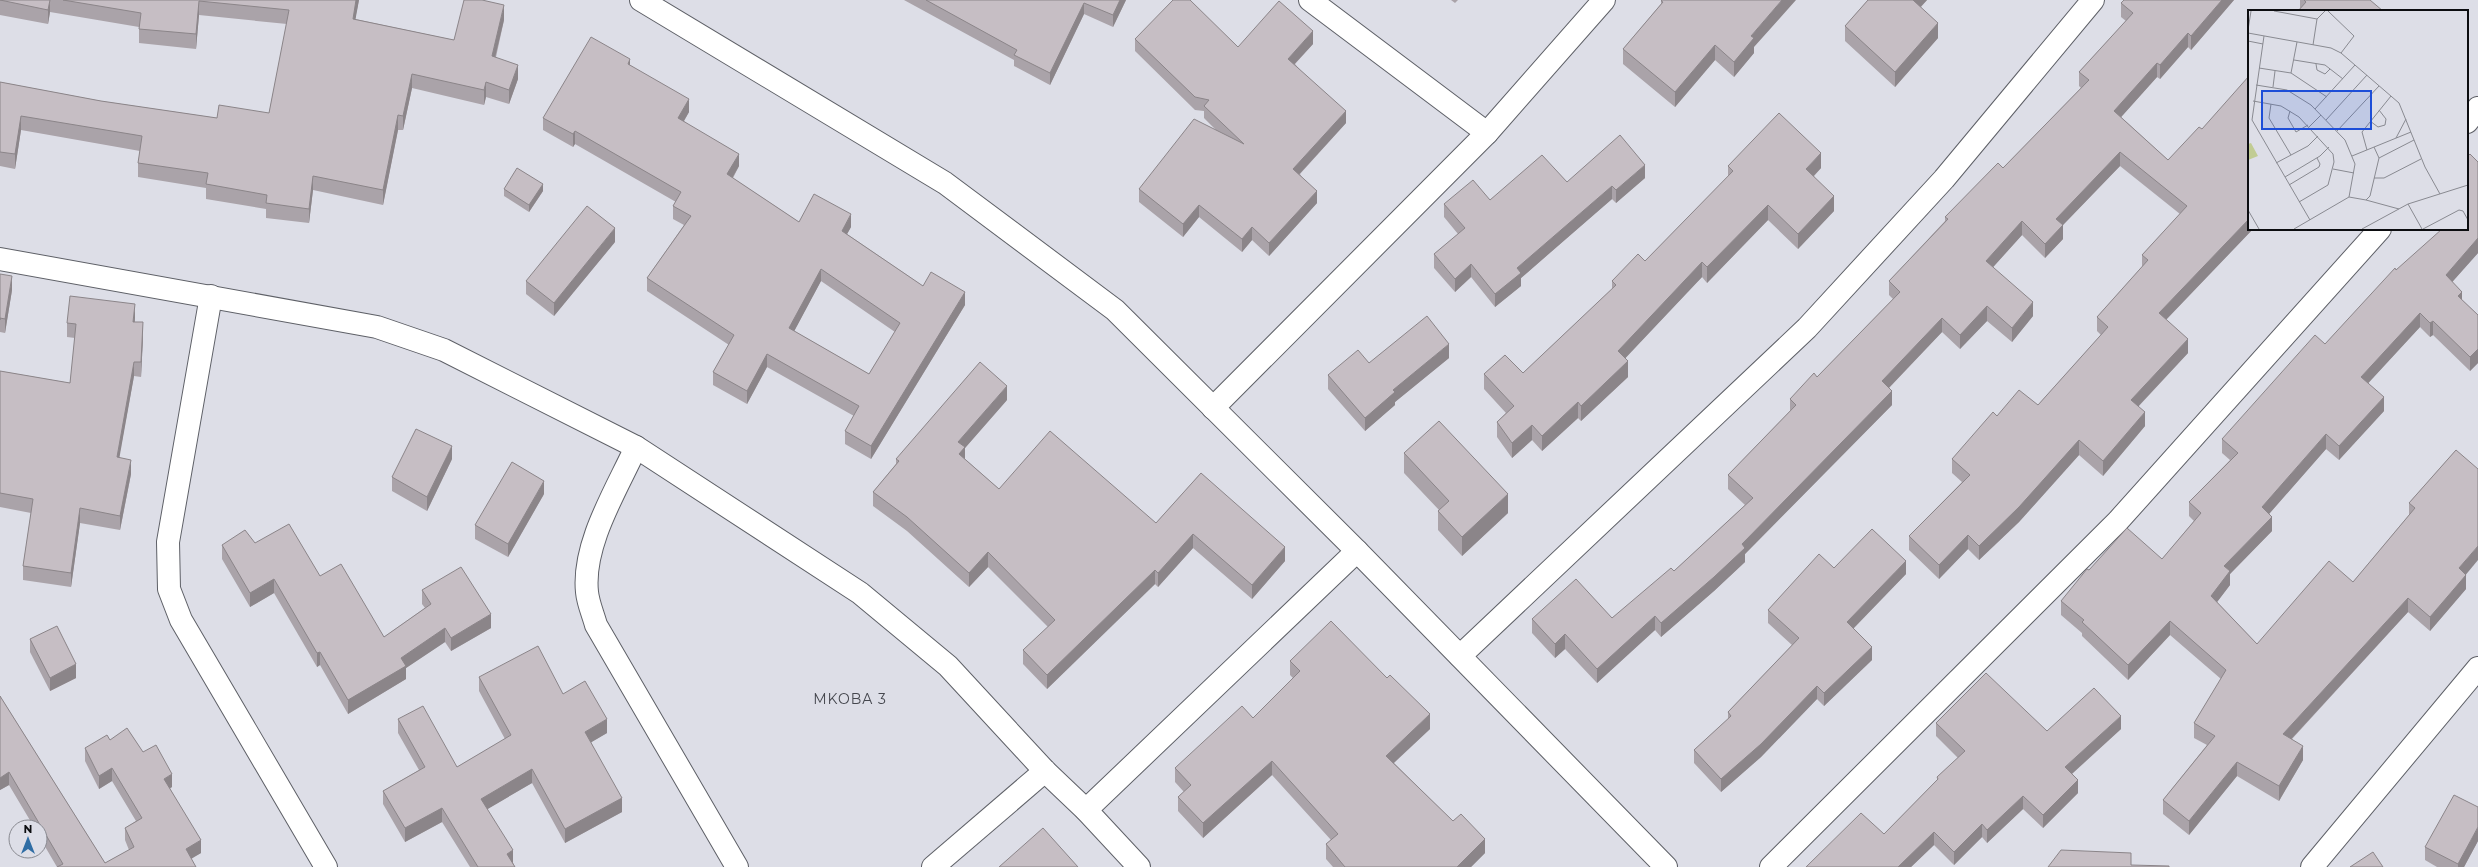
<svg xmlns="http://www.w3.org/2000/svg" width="2478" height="867" font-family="Montserrat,sans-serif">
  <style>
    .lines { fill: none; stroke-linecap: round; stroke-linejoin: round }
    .minor-casing { stroke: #5e6067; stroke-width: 24 }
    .minor { stroke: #fff; stroke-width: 22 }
    .wall { fill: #aaa3a9; fill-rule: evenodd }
    .shaded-wall { fill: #8b8589 }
    .building { fill: #c6bec4; stroke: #8b8589; fill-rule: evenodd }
    .labels { text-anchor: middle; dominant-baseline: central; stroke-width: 4; stroke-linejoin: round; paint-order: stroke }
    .neighbourhood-label { font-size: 14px; letter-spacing: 1px; fill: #45474e; stroke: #dddee7 }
    .inset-road { fill: none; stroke: #898a91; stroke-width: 1 }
    .view { fill: #1d4ed8; fill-opacity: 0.15; stroke: #1d4ed8; stroke-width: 2 }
    .inset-edge { fill: none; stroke: #0c0d10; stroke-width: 2 }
  </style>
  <rect width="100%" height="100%" fill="#dddee7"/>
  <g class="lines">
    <!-- minor casing -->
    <g class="minor-casing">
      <g id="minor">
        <polyline points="641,0 945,183 1115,310 1357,551 1666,867"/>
        <polyline points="1310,0 1487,133"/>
        <polyline points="2467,122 2478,108"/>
        <polyline points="0,259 377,327 444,350 636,447 860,593 948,666 1045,771 1086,810 1139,867"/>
        <polyline points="211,296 168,542 169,589 181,620 326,867"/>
        <polyline points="1213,408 1487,133 1604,0"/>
        <path d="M636,447C617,489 582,544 587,592C588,603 593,614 596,625L737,867"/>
        <polyline points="1460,656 1807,328 1944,179 2093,0"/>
        <polyline points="1086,810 1357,551"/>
        <polyline points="933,867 1045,771"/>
        <polyline points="1771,867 2118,521 2380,229"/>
        <polyline points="2312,867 2478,668"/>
      </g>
    </g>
    <!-- minor -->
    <use href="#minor" class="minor"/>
  </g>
  <!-- wall -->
  <g class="wall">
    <polygon points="0,0 359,0 355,19 454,40 504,20 496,57 518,79 509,104 486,97 484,105 412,88 403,130 398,130 383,205 313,190 309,223 266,218 266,209 206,199 206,188 138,177 138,163 140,151 21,130 15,169 0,166 0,82 101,101 217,118 269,113 287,24 199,15 196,49 139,43 139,27 50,12 48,24 0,15"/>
    <polygon points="904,0 1126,0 1113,27 1084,14 1050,85 1014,66 1014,60"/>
    <polygon points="1451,0 1458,0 1455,3"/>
    <polygon points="1868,0 1927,0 1921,7 1938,38 1895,87 1845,41 1845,26"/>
    <polygon points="2234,0 2191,50 2188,47 2160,79 2157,77 2121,117 2168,160 2249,229 2253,229 2166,320 2188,353 2138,407 2145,426 2103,476 2079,455 2019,522 1979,560 1968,549 1939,579 1909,550 1909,536 1962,482 1952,473 1952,459 1997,416 2038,405 2101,335 2097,331 2097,317 2142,267 2142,255 2180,214 2120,166 2063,225 2063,239 2045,258 2022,235 1993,267 2033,316 2012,342 1987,321 1960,349 1942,332 1889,388 1892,405 1745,554 1745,562 1714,591 1661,637 1655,630 1597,683 1565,649 1555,658 1532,633 1532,619 1612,618 1674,571 1745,505 1728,489 1728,475 1790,411 1790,399 1817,377 1893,299 1889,295 1889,281 1945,221 1945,217 2003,168 2081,88 2079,86 2079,72 2126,21 2121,17 2121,3"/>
    <polygon points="2300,0 2370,0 2300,8"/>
    <polygon points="1661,1 1754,47 1754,53 1734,77 1715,60 1675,107 1623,64 1623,49 1661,4"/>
    <polygon points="1135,39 1238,47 1313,44 1295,64 1346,123 1300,174 1317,203 1269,256 1252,240 1242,252 1199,217 1183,237 1139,202 1139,189 1216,130 1204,118 1204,111 1195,110 1135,51"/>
    <path d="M630,65L689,112L684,121L739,166L733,178L799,222L851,227L847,234L923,286L965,305L871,459L845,444V431L854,416L767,367L747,404L713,385V372L729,345L647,291V278L684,225L673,219V206L676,202L575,144L573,147L543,130V118ZM821,281L895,332L869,374L794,331Z"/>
    <polygon points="2478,162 2478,253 2452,282 2462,300 2478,315 2478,363 2470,371 2433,335 2430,337 2420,327 2368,383 2384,411 2339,460 2326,449 2269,514 2272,531 2230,574 2230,585 2217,602 2257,644 2353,582 2409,515 2409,503 2456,450 2466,574 2466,589 2430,631 2408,612 2292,739 2303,760 2279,801 2237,776 2189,835 2163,814 2163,800 2207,745 2194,738 2194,723 2221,679 2170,635 2128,680 2082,636 2082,633 2061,615 2061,601 2089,570 2162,559 2194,521 2189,516 2189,502 2230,460 2222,453 2222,439 2325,344 2396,270 2467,229"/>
    <polygon points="1728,166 1821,168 1814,176 1834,211 1798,249 1768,220 1707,283 1702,277 1625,358 1628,377 1581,421 1578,418 1542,451 1532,440 1512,458 1497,437 1497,422 1506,413 1484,389 1484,374 1523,373 1612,289 1612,281 1645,261 1728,177"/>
    <polygon points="1645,178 1616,203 1612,199 1521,278 1521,286 1495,307 1471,277 1455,292 1434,268 1434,254 1458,234 1444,217 1444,204 1490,200 1567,182"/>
    <polygon points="504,189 543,191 529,212 504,196"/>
    <polygon points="615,242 554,316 526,294 526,281"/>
    <polygon points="0,274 12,290 5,333 0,332 0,335"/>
    <polygon points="135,318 135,322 143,337 141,377 134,376 119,457 131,474 120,530 80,523 71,587 23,580 23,566 31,513 0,507 0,371 70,383 75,338 67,337 67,323"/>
    <polygon points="1449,358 1395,402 1395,405 1365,431 1328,389 1328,375 1369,363"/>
    <polygon points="1007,400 965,448 965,459 999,489 1156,523 1201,473 1285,561 1252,599 1193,548 1158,587 1155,584 1047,689 1023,664 1023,650 1048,627 988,567 969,587 907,531 873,506 873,492 896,464 896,459"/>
    <polygon points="1404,453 1508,513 1462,556 1438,530 1438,511 1439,510 1404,473"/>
    <polygon points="452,459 427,511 392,491 392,477"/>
    <polygon points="544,494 508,557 475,539 475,525"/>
    <polygon points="255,543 320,576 384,637 425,608 422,604 422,590 491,628 451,651 445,642 406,668 406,679 348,714 320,665 317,667 274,593 250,607 222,559 222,545"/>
    <polygon points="1834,568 1906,574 1853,629 1872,660 1824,706 1817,699 1761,757 1721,792 1694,763 1694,750 1728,719 1728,712 1792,645 1768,623 1768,610"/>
    <polygon points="30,639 76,678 50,691 30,652"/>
    <polygon points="1290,661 1430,729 1394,763 1485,853 1471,867 1333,867 1326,859 1326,844 1331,840 1272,775 1203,838 1178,811 1178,797 1184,792 1175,782 1175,768 1253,718 1293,678 1290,675"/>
    <polygon points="479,677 563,694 607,733 591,742 622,812 565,843 532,783 487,809 515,867 470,867 442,822 405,842 383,804 383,791 419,770 398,733 398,719 457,767 505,739 479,691"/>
    <polygon points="0,696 105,863 129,850 125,840 125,828 136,821 112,781 99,789 85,761 85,748 110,740 143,752 172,787 170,788 201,853 191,858 57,867 40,838 40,827 34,827 9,785 0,790"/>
    <polygon points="1936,723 2047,731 2121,729 2072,774 2078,793 2043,828 2023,809 1987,843 1982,837 1954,865 1934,845 1911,867 1806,867 1884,834 1937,780 1937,777 1958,758 1936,736"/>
    <polygon points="2478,841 2464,867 2437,867 2425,860 2425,847"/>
  </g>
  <!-- shaded-wall -->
  <g class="shaded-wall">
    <polygon points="50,0 50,12 48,24 48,10"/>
    <polygon points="356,0 359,0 353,33 353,19"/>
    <polygon points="1120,0 1126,0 1113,27 1113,15"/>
    <polygon points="1782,0 1796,0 1754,47 1754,53 1734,77 1734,62 1751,36"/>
    <polygon points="1914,0 1927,0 1913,15"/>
    <polygon points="2222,0 2234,0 2191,50 2191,36"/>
    <polygon points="199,1 199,15 196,49 196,34"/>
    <polygon points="1084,3 1084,14 1050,85 1050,73"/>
    <polygon points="504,5 504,20 492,70 492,56"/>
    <polygon points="1938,23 1938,38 1895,87 1895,72"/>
    <polygon points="1313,31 1313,44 1288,71 1288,59"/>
    <polygon points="2188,33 2188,47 2160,79 2160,65"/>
    <polygon points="1715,45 1715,60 1675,107 1675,92"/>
    <polygon points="630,59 630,72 628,64"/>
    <polygon points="2157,63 2157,77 2114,125 2114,111"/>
    <polygon points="518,65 518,79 509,104 509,90"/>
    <polygon points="412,74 412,88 403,130 403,116"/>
    <polygon points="486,82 486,97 484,105 484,90"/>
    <polygon points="689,99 689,112 678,131 678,118"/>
    <polygon points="1346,111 1346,123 1293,181 1293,169"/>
    <polygon points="398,115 398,130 383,205 383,190"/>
    <polygon points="21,116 21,130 15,169 15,154"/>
    <polygon points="575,131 575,144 573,147 573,134"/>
    <polygon points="2120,152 2120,166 2063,225 2063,239 2045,258 2045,244 2056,219"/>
    <polygon points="1821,153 1821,168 1806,184 1806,169"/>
    <polygon points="739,154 739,166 727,187 727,174"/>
    <polygon points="1645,165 1645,178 1616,203 1616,190"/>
    <polygon points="313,176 313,190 309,223 309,209"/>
    <polygon points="543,184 543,191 529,212 529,205"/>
    <polygon points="1612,186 1612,199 1521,278 1521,286 1495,307 1495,294 1517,268"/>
    <polygon points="1317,191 1317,203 1269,256 1269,243"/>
    <polygon points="1834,196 1834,211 1798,249 1798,234"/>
    <polygon points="1199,205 1199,217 1183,237 1183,224"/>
    <polygon points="1768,205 1768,220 1707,283 1707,267"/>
    <polygon points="851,214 851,227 842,243 842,231"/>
    <polygon points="2249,219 2249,229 2253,229 2159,327 2159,313"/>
    <polygon points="2022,221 2022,235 1986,275 1986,261"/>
    <polygon points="1252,227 1252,240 1242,252 1242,239"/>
    <polygon points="615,228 615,242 554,316 554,303"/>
    <polygon points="2478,238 2478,253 2446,289 2446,275"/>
    <polygon points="1702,262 1702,277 1618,366 1618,351"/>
    <polygon points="1471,264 1471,277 1455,292 1455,279"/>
    <polygon points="821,269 821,281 789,341 789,328"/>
    <polygon points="12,276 12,290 5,333 5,319"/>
    <polygon points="965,292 965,305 871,459 871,446"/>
    <polygon points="2462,292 2462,306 2458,296"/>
    <polygon points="2033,302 2033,316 2012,342 2012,328"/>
    <polygon points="135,304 135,318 133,337 133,322"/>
    <polygon points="1987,306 1987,321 1960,349 1960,335"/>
    <polygon points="2420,313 2420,327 2361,391 2361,377"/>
    <polygon points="1942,318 1942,332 1882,395 1882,381"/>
    <polygon points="2433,321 2433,335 2430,337 2430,323"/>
    <polygon points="143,322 143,337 141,377 141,362"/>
    <polygon points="2188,339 2188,353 2131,414 2131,400"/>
    <polygon points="1449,344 1449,358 1395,402 1395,405 1365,431 1365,418 1393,390"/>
    <polygon points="2478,349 2478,363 2470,371 2470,357"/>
    <polygon points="767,354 767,367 747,404 747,391"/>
    <polygon points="1628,361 1628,377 1581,421 1581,406"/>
    <polygon points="134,362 134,376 117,471 117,457"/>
    <polygon points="1007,386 1007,400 965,448 965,461 959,468 958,442"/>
    <polygon points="1892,391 1892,405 1745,554 1745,562 1714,591 1661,637 1661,623 1742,544"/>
    <polygon points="2384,397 2384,411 2339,460 2339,446"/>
    <polygon points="1578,402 1578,418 1542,451 1542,436"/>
    <polygon points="2145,412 2145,426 2103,476 2103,461"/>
    <polygon points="1532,425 1532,440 1512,458 1512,443"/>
    <polygon points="2326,434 2326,449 2262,522 2262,507"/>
    <polygon points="2079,440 2079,455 2019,522 1979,560 1979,546"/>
    <polygon points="452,446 452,459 427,511 427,497"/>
    <polygon points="131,460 131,474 120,530 120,516"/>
    <polygon points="544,481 544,494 508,557 508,544"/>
    <polygon points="1508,494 1508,513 1462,556 1462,537"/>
    <polygon points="80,508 80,523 71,587 71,573"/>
    <polygon points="2272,517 2272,531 2230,574 2230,585 2211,610 2211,596 2224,566"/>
    <polygon points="1193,534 1193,548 1158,587 1158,573"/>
    <polygon points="1968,535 1968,549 1939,579 1939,565"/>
    <polygon points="2478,546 2478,560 2459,583 2459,568"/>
    <polygon points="1285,547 1285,561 1252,599 1252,585"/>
    <polygon points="988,552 988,567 969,587 969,573"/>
    <polygon points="1906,561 1906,574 1847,635 1847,622"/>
    <polygon points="1155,570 1155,584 1047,689 1047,675"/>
    <polygon points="2466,575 2466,589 2430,631 2430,617"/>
    <polygon points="274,579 274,593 250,607 250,593"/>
    <polygon points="2408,598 2408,612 2283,748 2283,734"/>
    <polygon points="491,614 491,628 451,651 451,638"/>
    <polygon points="1655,616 1655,630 1597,683 1597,669"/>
    <polygon points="2170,621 2170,635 2128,680 2128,665"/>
    <polygon points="445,628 445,642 406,668 406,679 348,714 348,700 401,658"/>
    <polygon points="1565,634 1565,649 1555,658 1555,644"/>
    <polygon points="1872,647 1872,660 1824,706 1824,693"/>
    <polygon points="320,652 320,665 317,667 317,653"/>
    <polygon points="76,664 76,678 50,691 50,678"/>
    <polygon points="1817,686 1817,699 1761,757 1721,792 1721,779"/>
    <polygon points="1430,714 1430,729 1386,770 1386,756"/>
    <polygon points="2121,716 2121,729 2065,780 2065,767"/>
    <polygon points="607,719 607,733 585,746 585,732"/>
    <polygon points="2303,746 2303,760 2279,801 2279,786"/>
    <polygon points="1272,761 1272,775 1203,838 1203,823"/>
    <polygon points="2237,762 2237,776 2189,835 2189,821"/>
    <polygon points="112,768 112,781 99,789 99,776"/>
    <polygon points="532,769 532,783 481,813 481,799"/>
    <polygon points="9,772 9,785 0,790 0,778"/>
    <polygon points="172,774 172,787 164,792 164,779"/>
    <polygon points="2078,780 2078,793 2043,828 2043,815"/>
    <polygon points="2023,796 2023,809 1987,843 1987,830"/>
    <polygon points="622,798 622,812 565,843 565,829"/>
    <polygon points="442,808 442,822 405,842 405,828"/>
    <polygon points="1982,824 1982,837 1954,865 1954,852"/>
    <polygon points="2478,827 2478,841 2464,867 2458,867 2458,864"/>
    <polygon points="1934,832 1934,845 1911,867 1898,867"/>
    <polygon points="1485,839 1485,853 1471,867 1457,867"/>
    <polygon points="201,840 201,853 186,862 186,849"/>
    <polygon points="513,850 513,864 509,867 507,854"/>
  </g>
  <!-- building -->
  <g class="building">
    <polygon points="0,0 50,0 48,10"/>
    <polygon points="63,0 356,0 353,19 454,40 464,0 482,0 504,5 492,56 518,65 509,90 486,82 484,90 412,74 403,116 398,115 383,190 313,176 309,209 266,203 267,195 206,184 208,173 138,163 142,136 21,116 15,154 0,152 0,82 101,101 217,118 219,105 269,113 289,10 199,1 196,34 139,29 141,13"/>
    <polygon points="926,0 1120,0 1113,15 1084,3 1050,73 1014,55 1017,50"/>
    <polygon points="1173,0 1190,0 1238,47 1279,1 1313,31 1288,59 1346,111 1293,169 1317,191 1269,243 1252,227 1242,239 1199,205 1183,224 1139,189 1194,119 1244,144 1204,106 1209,100 1195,97 1135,39"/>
    <polygon points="1662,0 1782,0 1751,36 1754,38 1734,62 1715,45 1675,92 1623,49 1663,2 1661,1"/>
    <polygon points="1868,0 1914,0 1913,0 1938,23 1895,72 1845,26"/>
    <polygon points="2124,0 2222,0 2191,36 2188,33 2160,65 2157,63 2114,111 2168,160 2199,127 2202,129 2249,76 2249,219 2159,313 2188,339 2131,400 2145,412 2103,461 2079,440 2019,507 1979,546 1968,535 1939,565 1909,536 1970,475 1952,459 1993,412 1997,416 2019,390 2038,405 2108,327 2097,317 2148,260 2142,255 2187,206 2120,152 2056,219 2063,225 2045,244 2022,221 1986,261 2033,302 2012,328 1987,306 1960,335 1942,318 1882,381 1892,391 1742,544 1745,548 1714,577 1661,623 1655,616 1597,669 1565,634 1555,644 1532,619 1576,579 1612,618 1671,568 1674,571 1753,498 1728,475 1796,405 1790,399 1814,373 1817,377 1900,292 1889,281 1948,219 1945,217 1998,163 2003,168 2089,80 2079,72 2133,13 2121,3"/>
    <polygon points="2304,0 2370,0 2383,11 2298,11 2306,2"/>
    <path d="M591,37L630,59L628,64L689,99L678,118L739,154L727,174L799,222L814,194L851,214L842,231L923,286L931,272L965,292L871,446L845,431L859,406L767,354L747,391L713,372L734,335L647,278L691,216L673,206L681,192L575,131L573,134L543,118ZM821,269L900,323L869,374L789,328Z"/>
    <polygon points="1779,113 1821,153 1806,169 1834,196 1798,234 1768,205 1707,267 1702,262 1618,351 1628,361 1581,406 1578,402 1542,436 1532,425 1512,443 1497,422 1514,406 1484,374 1505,355 1523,373 1616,285 1612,281 1638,254 1645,261 1733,171 1728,166"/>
    <polygon points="1620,135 1645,165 1616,190 1612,186 1517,268 1521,273 1495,294 1471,264 1455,279 1434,254 1465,228 1444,204 1473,180 1490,200 1542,155 1567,182"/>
    <polygon points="2470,154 2478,162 2478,238 2446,275 2462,292 2458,296 2478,315 2478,349 2470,357 2433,321 2430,323 2420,313 2361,377 2384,397 2339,446 2326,434 2262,507 2272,517 2224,566 2230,571 2211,596 2257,644 2329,561 2353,582 2415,508 2409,503 2456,450 2478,469 2478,546 2459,568 2466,575 2430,617 2408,598 2283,734 2303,746 2279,786 2237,762 2189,821 2163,800 2215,736 2194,723 2226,670 2170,621 2128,665 2082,622 2084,620 2061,601 2087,569 2089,570 2127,528 2162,559 2201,513 2189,502 2238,453 2222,439 2315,335 2325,344 2395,268 2396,270 2442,229 2467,229 2467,157"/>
    <polygon points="517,168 543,184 529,205 504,189"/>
    <polygon points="587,206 615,228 554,303 526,281"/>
    <polygon points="0,274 12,276 5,319 0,318 0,320"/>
    <polygon points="70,296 135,304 133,322 143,322 141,362 134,362 117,457 131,460 120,516 80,508 71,573 23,566 33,499 0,493 0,371 70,383 76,324 67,323"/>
    <polygon points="1427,316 1449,344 1393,390 1395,392 1365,418 1328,375 1358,350 1369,363"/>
    <polygon points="980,362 1007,386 958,442 965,447 959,454 999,489 1050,431 1156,523 1201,473 1285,547 1252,585 1193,534 1158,573 1155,570 1047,675 1023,650 1055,620 988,552 969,573 907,517 873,492 899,461 896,459"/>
    <polygon points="1439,421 1508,494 1462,537 1438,511 1449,501 1404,453"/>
    <polygon points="416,429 452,446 427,497 392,477"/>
    <polygon points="512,462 544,481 508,544 475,525"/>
    <polygon points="289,524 320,576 341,564 384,637 431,604 422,590 461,567 491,614 451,638 445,628 401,658 406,666 348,700 320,652 317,653 274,579 250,593 222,545 245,530 255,543"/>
    <polygon points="1872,529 1906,561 1847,622 1872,647 1824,693 1817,686 1761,744 1721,779 1694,750 1731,716 1728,712 1799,638 1768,610 1819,554 1834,568"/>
    <polygon points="1331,621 1387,678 1390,675 1430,714 1386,756 1453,821 1461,814 1485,839 1457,867 1345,867 1326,844 1338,834 1272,761 1203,823 1178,797 1191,785 1175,768 1242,706 1253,718 1300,671 1290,661"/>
    <polygon points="57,626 76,664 50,678 30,639"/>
    <polygon points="538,646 563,694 585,681 607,719 585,732 622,798 565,829 532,769 481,799 513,850 507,854 515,867 478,867 442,808 405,828 383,791 425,767 398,719 423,706 457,767 511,735 479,677"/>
    <polygon points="1986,673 2047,731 2094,688 2121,716 2065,767 2078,780 2043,815 2023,796 1987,830 1982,824 1954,852 1934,832 1898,867 1806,867 1861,813 1884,834 1938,779 1937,777 1965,751 1936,723"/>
    <polygon points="0,696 105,863 134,847 125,828 142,818 112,768 99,776 85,748 107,735 110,740 127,728 143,752 156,745 172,774 164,779 201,840 186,849 196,867 57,867 63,864 9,772 0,778"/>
    <polygon points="2454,795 2478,807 2478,827 2458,864 2425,847"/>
    <polygon points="1043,828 1078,867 999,867"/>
    <polygon points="2061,850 2131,853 2131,865 2169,866 2169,867 2048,867"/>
    <polygon points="2373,852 2383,867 2350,867"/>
  </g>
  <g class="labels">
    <!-- neighbourhood labels -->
    <g class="neighbourhood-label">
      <text x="850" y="699">MKOBA 3</text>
    </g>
  </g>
  <!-- overview -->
  <g transform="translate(2248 10)">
    <rect width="220" height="220" fill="#dddee7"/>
    <path d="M3,133L10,146L0,150V134Z" fill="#c1cc93"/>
    <path class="inset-road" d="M26,1L69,9M80,1L106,26L93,43M0,20L3,1M0,23L83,38L93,43L151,93L177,157L192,184M16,26L4,110L62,210M0,31L15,34M65,35L69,9L77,1M46,50L77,55L95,69M68,54L69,60L77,64L82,59M11,58L43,63L79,87M43,63L49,32M8,75L39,80L63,95L97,130L107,154L101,187L46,219M25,77L27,61M5,91L33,96L51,107L85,144L86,152L80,175L51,192M23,94L21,108L43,145M67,99L107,55M42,101L40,108L48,122L60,115M78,110L119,65M122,111L130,117L137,115L138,109L131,100M61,117L73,105M89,121L131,76M148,128L158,109M119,140L114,122L143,86M104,146L163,122M131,148L166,130M28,153L60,136L70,126M85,159L106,163M37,167L72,146L81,137M126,168H136L173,149M41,175L71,157L72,154L69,148M101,187L118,190L122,186L131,148L126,137M118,190L151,199M160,194L174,219M0,200L11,219M114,219L160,194L220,175M175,219L211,200L215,201L220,210"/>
    <path class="view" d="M14,81H123V119H14Z"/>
    <rect width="220" height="220" class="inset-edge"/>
  </g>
  <!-- north arrow -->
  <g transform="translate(28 839)"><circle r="19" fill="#dddee7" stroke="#898a91"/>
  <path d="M0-3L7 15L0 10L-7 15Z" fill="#2f6da4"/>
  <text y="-6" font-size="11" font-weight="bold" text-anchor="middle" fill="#0c0d10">N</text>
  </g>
</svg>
